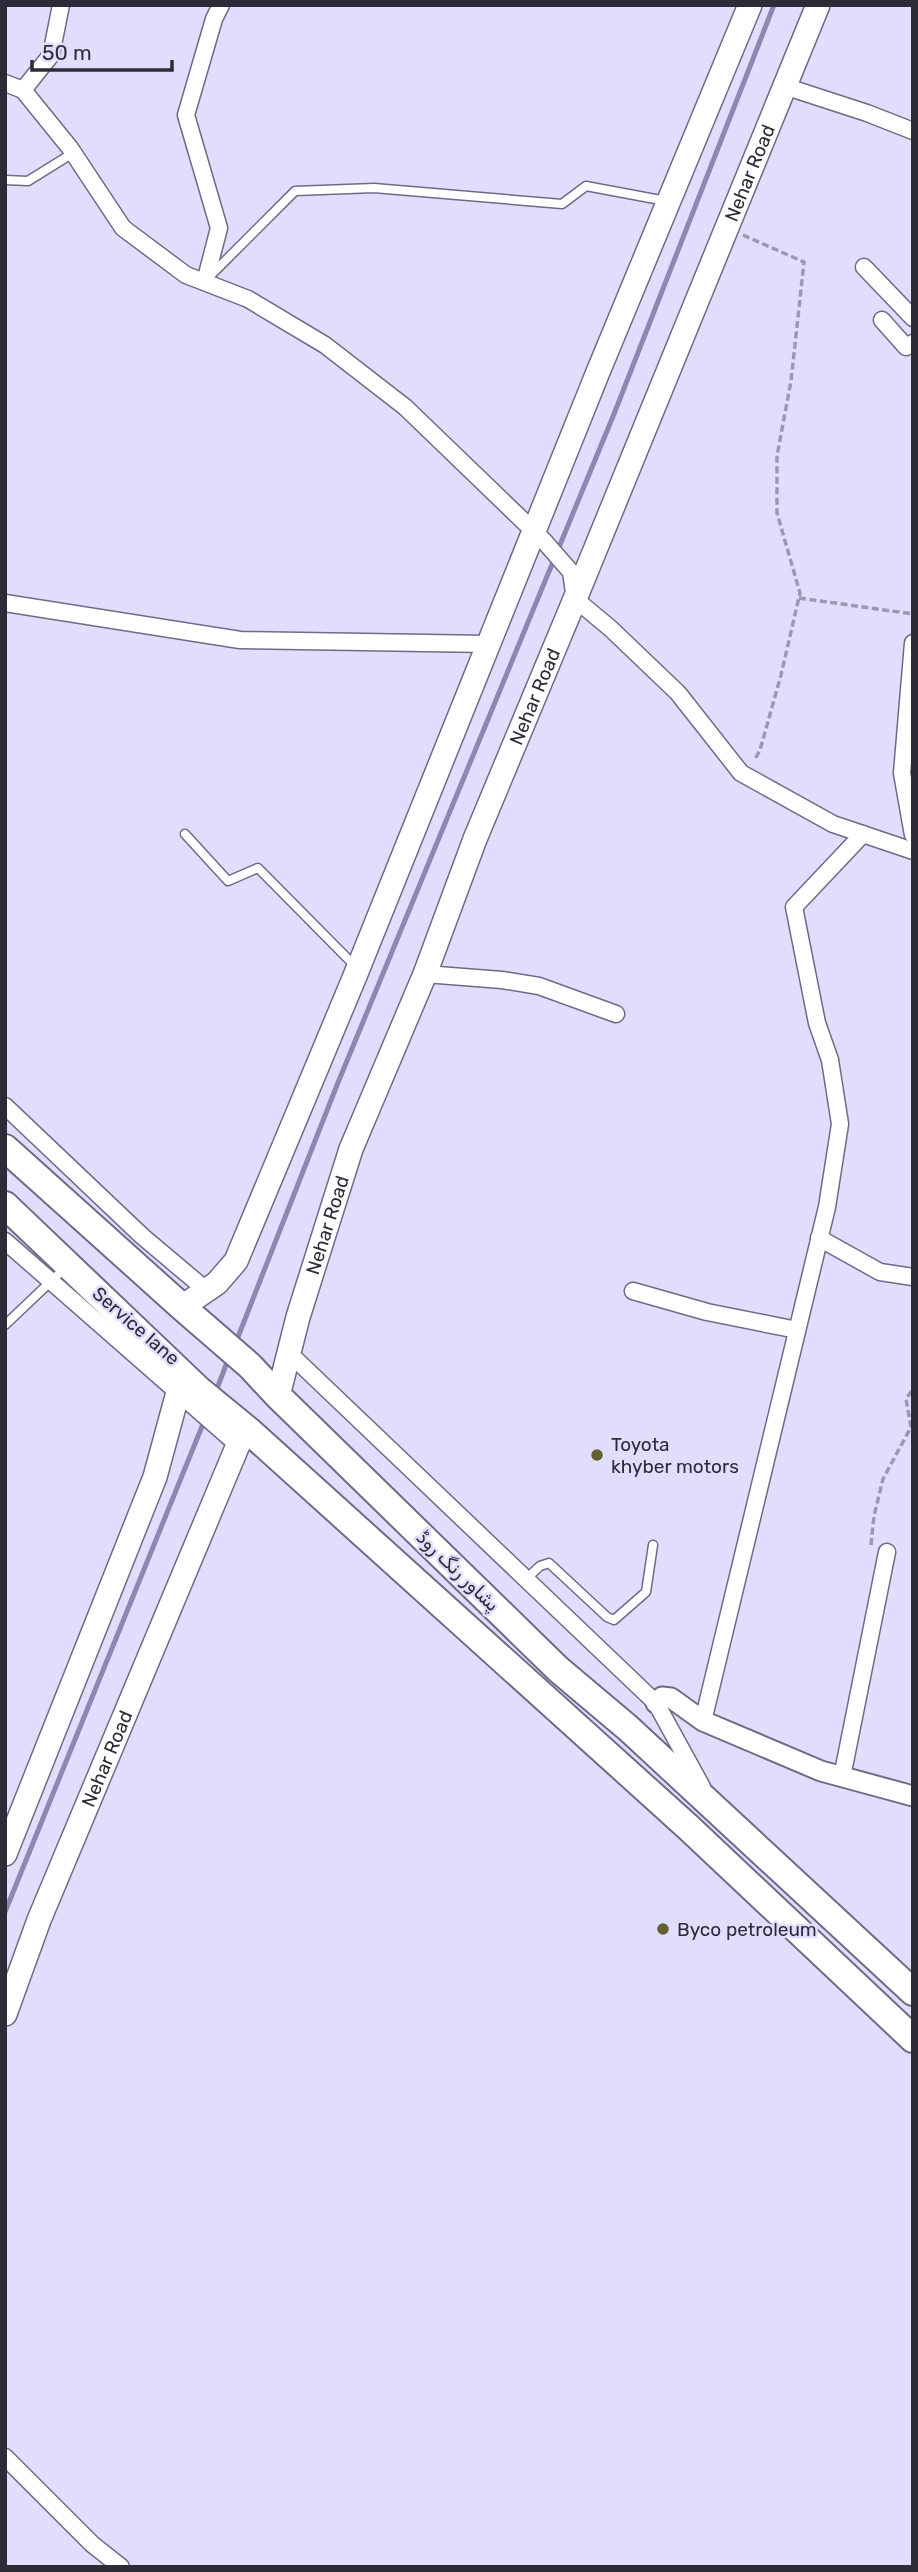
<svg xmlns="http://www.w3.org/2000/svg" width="918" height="2572" font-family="Rubik,Vazirmatn,sans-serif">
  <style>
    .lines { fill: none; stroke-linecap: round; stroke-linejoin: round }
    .stream { stroke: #8d88b2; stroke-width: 5 }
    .service-casing { stroke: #6d6b86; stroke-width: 11 }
    .minor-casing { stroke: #6d6b86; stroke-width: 19 }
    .tertiary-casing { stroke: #6d6b86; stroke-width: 23 }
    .secondary-casing { stroke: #6d6b86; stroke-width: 26 }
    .trunk-casing { stroke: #6d6b86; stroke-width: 30 }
    .path { stroke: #9b99b1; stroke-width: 3.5; stroke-dasharray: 7 3.5; stroke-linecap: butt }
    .service { stroke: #fff; stroke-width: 8 }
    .minor { stroke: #fff; stroke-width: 16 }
    .tertiary { stroke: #fff; stroke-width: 19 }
    .secondary { stroke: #fff; stroke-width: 23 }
    .trunk { stroke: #fff; stroke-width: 26 }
    .poi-dot { fill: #62602d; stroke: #e1defd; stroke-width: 2.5 }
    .labels { text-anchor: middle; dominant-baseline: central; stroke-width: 5; stroke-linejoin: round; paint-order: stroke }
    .street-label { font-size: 19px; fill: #2c2b37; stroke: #e1defd }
    .poi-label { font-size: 19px; fill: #2c2b37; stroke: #e1defd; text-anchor: start }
  </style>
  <rect width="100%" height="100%" fill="#e1defd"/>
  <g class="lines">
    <!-- stream -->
    <g class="stream">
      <polyline points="236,1342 337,1085 614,414 774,5"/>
      <polyline points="215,1394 229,1357"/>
      <polyline points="5,1912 205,1419"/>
    </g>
    <!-- service casing -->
    <g class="service-casing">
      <g id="service">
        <polyline points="5,180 28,181 73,153"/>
        <polyline points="209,277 295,191 374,188 562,204 586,186 666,201"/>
        <polyline points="185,834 228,881 258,868 355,966"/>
        <polyline points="5,1325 66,1267"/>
        <polyline points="526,1579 540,1566 549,1563 607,1617 614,1620 646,1592 653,1545"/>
      </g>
    </g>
    <!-- minor casing -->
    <g class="minor-casing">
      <g id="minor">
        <polyline points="5,83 23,90 70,148 123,228 186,275 248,299 325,345 405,407 544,541 571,572 575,599 610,628 678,693 741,773 833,824 913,851"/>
        <polyline points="784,86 867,113 913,131"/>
        <polyline points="23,90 51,55 61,5"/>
        <polyline points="864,267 913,318"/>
        <polyline points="205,282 219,228 186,115 214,19 221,5"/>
        <polyline points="882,320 906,347 913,343"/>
        <polyline points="5,603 240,640 488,644"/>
        <polyline points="913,643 902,773 913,835"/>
        <polyline points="425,974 502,980 539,986 616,1014"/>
        <polyline points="5,1106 142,1236 206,1290"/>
        <polyline points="819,1238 880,1272 913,1277"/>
        <polyline points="5,1241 238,1445"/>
        <polyline points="633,1291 707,1312 797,1330"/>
        <polyline points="289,1353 656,1703 702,1787"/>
        <polyline points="703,1721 827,1207 840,1124 830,1060 817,1023 794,907 863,834"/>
        <polyline points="842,1777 887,1552"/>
        <polyline points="5,2457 92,2544 121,2567"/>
      </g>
    </g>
    <!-- tertiary casing -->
    <g class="tertiary-casing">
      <polyline id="tertiary" points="656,1703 662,1697 671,1698 703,1721 821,1771 913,1796"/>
    </g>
    <!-- secondary casing -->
    <g class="secondary-casing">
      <g id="secondary">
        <polyline points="182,1307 217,1283 236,1261 355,976 598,372 750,5"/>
        <path id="s1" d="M278,1396L298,1317L351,1149L425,974L475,839L575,599L818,5"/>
        <polyline points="5,1854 155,1477 183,1374"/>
        <path id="s2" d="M5,2014L39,1920L238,1445L248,1430"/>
      </g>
    </g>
    <!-- trunk casing -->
    <g class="trunk-casing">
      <g id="trunk">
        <polyline points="5,1148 182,1307 250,1366 278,1396 558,1669 628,1728 913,1992"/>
        <polyline points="5,1205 198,1389 248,1430 688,1827 913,2039"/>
      </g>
    </g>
    <!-- path -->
    <g class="path">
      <polyline points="743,235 804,262 791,381 777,456 777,513 800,593 781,675 760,750 754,761"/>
      <polyline points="799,598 913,614"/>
      <polyline points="871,1545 874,1516 883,1479 911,1427 906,1399 913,1389"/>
    </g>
    <!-- service -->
    <use href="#service" class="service"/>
    <!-- minor -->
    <use href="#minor" class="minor"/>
    <!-- tertiary -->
    <use href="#tertiary" class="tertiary"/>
    <!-- secondary -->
    <use href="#secondary" class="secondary"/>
    <!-- trunk -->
    <use href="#trunk" class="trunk"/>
  </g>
  <!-- markers -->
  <g class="poi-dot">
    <circle cx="597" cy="1455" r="7"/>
    <circle cx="663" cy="1929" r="7"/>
  </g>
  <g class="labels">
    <!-- street labels -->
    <g class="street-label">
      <text stroke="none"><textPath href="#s1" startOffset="1312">Nehar Road</textPath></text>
      <text stroke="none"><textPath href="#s1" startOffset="746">Nehar Road</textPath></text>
      <text stroke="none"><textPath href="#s1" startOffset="178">Nehar Road</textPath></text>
      <text transform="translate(136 1326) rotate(41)">Service lane</text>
      <text transform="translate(458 1571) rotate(44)">پشاور رنگ روڈ</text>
      <text stroke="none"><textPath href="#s2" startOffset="275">Nehar Road</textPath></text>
    </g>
    <!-- poi labels -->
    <g class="poi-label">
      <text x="611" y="1444">Toyota<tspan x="611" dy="22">khyber motors</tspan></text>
      <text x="677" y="1929">Byco petroleum</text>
    </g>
  </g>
  <!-- border -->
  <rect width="918" height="2572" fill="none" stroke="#2c2b37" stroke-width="14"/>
  <!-- scale -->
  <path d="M32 60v10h140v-10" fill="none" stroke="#2c2b37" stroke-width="3.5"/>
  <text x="42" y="60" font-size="21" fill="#2c2b37" stroke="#e1defd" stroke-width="5" paint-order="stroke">50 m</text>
</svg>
